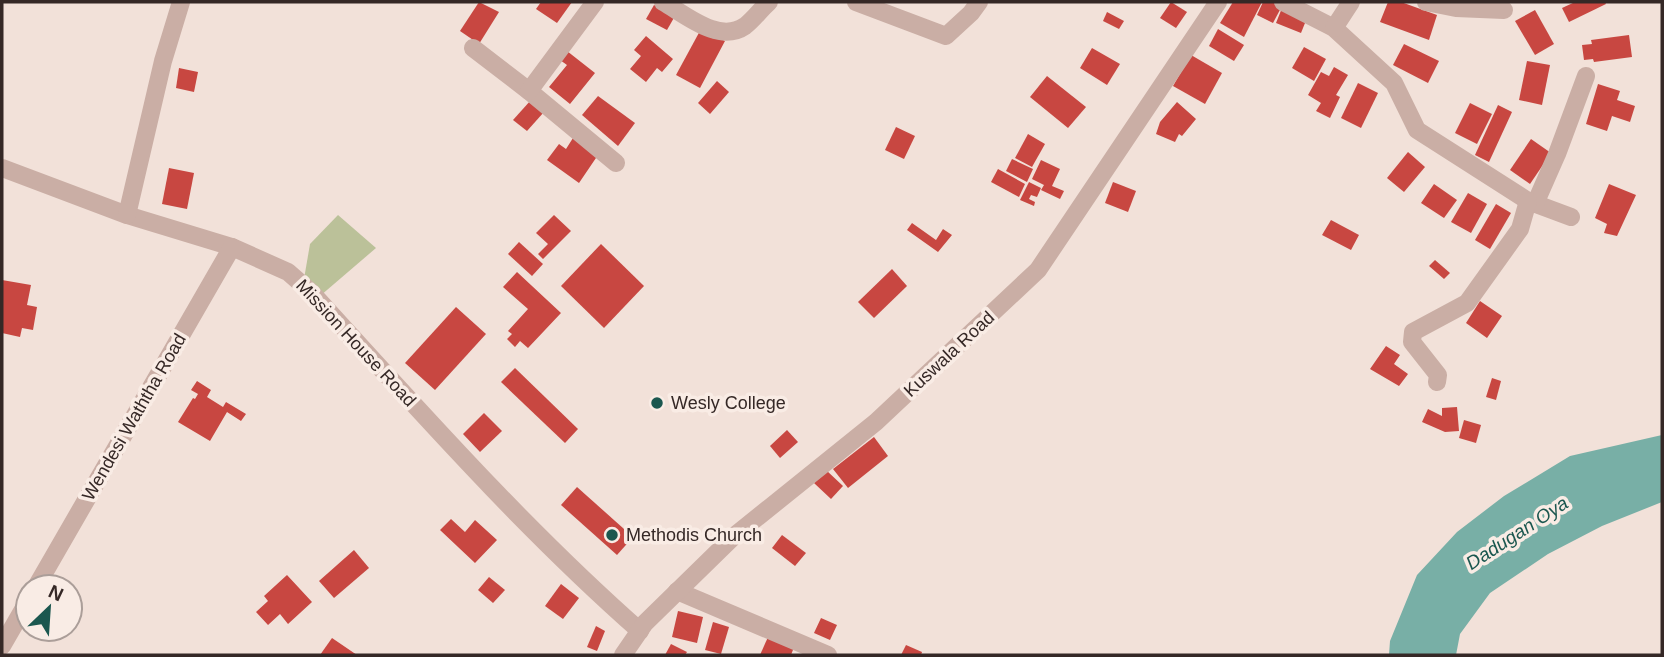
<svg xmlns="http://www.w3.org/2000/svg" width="1664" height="657" font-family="Arial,sans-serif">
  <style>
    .green { fill: #bbc199 }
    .water { fill: #78afa6 }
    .building { fill: #c84741 }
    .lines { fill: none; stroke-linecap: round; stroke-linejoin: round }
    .minor { stroke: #caaea5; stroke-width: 18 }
    .poi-dot { fill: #1b574f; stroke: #f9ece5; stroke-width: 2.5 }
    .labels { text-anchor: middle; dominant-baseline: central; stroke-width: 7; stroke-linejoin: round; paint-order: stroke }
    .street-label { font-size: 18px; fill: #352826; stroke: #f9ece5 }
    .poi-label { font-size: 18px; fill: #352826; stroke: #f9ece5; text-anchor: start }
    .water-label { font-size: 19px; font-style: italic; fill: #1b574f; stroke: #f9ece5 }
  </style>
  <rect width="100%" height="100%" fill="#f2e1d9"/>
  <!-- green -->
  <polygon class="green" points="338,215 376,248 320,296 304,279 310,244"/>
  <!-- water -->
  <polygon class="water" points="1662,435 1662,502 1602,526 1548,554 1490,593 1460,634 1456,655 1389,655 1390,641 1417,575 1457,532 1504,496 1570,456"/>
  <!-- building -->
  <g class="building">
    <polygon points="479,2 499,12 479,44 460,31"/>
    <polygon points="541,2 572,2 557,23 536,9"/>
    <polygon points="1171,2 1187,12 1176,28 1160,18"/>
    <polygon points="1233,2 1262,2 1244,37 1220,23"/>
    <polygon points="1263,2 1273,2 1282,6 1273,23 1257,15"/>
    <polygon points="1388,2 1401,2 1437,15 1429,40 1380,22"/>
    <polygon points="1575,2 1605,2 1606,4 1569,22 1562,8"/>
    <polygon points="654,5 675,16 667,30 646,19"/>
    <polygon points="1282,8 1307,18 1301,33 1276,23"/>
    <polygon points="1535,10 1554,44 1535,55 1515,21"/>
    <polygon points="1107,12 1124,21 1119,29 1103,21"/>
    <polygon points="701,29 725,41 700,88 676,75"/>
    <polygon points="1218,29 1244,45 1234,61 1209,46"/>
    <polygon points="1629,35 1632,57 1594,62 1593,59 1584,60 1582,45 1592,44 1591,40"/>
    <polygon points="646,36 673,59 662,72 657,68 646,82 630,69 641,56 634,50"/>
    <polygon points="1404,44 1439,61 1428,83 1393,65"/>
    <polygon points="1304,47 1326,59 1314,81 1292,68"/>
    <polygon points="1092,48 1120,64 1107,85 1080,68"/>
    <polygon points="567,51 595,73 570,104 549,87 567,65 560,60"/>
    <polygon points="1191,55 1222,73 1205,104 1173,86"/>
    <polygon points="1527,61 1550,65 1542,105 1519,100"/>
    <polygon points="1334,67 1348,75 1336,95 1340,97 1330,118 1316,111 1321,103 1308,95 1321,72 1329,76"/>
    <polygon points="179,68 198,72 194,92 176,88"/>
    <polygon points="1047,76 1086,107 1068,128 1030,97"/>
    <polygon points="717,81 729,92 710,114 698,103"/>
    <polygon points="1358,83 1378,93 1361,128 1341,118"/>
    <polygon points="1598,84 1620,91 1617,100 1635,106 1630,122 1612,116 1607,131 1586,124"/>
    <polygon points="598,96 635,123 618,146 582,115"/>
    <polygon points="531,100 544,112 527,131 513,120"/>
    <polygon points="1177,102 1196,119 1182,136 1179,134 1175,142 1156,134 1160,122"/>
    <polygon points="1470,103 1492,114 1477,144 1455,133"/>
    <polygon points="1498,105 1512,112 1489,162 1475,155"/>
    <polygon points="896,127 915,136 904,159 885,150"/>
    <polygon points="1028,134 1045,144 1032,167 1015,158"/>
    <polygon points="573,138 598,155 579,183 547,160 559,144 566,149"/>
    <polygon points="1531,139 1551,153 1530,184 1510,170"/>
    <polygon points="1408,152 1425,167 1404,192 1387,178"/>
    <polygon points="1012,159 1033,169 1027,182 1006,171"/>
    <polygon points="1041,160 1060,169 1052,186 1064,191 1060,199 1041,190 1044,185 1032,179"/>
    <polygon points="169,168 194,173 187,209 162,204"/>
    <polygon points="998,169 1025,184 1019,197 991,182"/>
    <polygon points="1029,182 1041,188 1037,197 1031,195 1029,199 1035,202 1034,206 1020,200"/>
    <polygon points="1113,182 1136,191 1128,212 1105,203"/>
    <polygon points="1434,184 1457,200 1444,218 1421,203"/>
    <polygon points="1609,184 1636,195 1617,236 1604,233 1607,224 1595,218"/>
    <polygon points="1468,193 1487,204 1471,233 1451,222"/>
    <polygon points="1496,204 1511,213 1490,249 1475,240"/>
    <polygon points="554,215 571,231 543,259 538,254 548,244 536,233"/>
    <polygon points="1331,220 1359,235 1351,250 1322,235"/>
    <polygon points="912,223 936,240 943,229 952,235 938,252 907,230"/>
    <polygon points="519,242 543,264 532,276 508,254"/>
    <polygon points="601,244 644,286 604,328 561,286"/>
    <polygon points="1435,260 1450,273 1444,279 1429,266"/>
    <polygon points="892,269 907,286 874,318 858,302"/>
    <polygon points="517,272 561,313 528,348 520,341 515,347 507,339 512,334 508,331 528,309 503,287"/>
    <polygon points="2,280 31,285 27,305 37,307 33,330 22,328 20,337 2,333"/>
    <polygon points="1480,301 1502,316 1487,338 1466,323"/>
    <polygon points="456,307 486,334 435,390 405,363"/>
    <polygon points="1386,346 1400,355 1394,364 1408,374 1399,386 1370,369"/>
    <polygon points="515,368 578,429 565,443 501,382"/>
    <polygon points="1492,378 1501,381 1496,400 1486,397"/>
    <polygon points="197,381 211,390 207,397 223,407 226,402 246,414 241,421 227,412 210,441 178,422 193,398 195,399 198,394 191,390"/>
    <polygon points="1457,407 1459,431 1445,432 1422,422 1428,409 1442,416 1442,408"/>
    <polygon points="484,413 502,431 480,452 463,434"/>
    <polygon points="1464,420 1481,425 1476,443 1459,438"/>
    <polygon points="787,430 798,442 780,458 770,446"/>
    <polygon points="874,437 888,456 848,488 833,469"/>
    <polygon points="826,470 843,486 831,499 814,483"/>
    <polygon points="577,487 633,537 617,555 561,505"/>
    <polygon points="451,519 465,532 475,520 497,540 475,563 440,530"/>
    <polygon points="782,535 806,553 795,566 772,548"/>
    <polygon points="354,550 369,568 334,598 319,581"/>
    <polygon points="287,575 312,602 288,624 280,614 268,625 256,612 268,601 264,596"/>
    <polygon points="489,577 505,590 493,603 478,590"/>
    <polygon points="561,584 579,598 563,619 545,606"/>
    <polygon points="678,611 703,617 697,643 672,637"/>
    <polygon points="821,618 837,625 830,640 814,633"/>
    <polygon points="713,622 729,627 721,654 705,650"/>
    <polygon points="596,626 605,631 597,651 587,647"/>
    <polygon points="768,637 796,642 791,655 760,655"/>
    <polygon points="332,638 357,655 320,655"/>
    <polygon points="671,644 687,652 685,655 665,655"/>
    <polygon points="906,645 922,652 921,655 901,655"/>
  </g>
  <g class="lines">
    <!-- minor -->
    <g class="minor">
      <path d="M663,2C686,15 719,44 745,26C754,19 761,9 769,2"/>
      <polyline points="856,2 946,36 971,13 979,2"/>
      <polyline points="1283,2 1334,28 1394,83 1417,130 1528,201 1571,217"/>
      <polyline points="1426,2 1456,8 1504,10"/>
      <polyline points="1334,28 1351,2"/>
      <polyline points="473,48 529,91 616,163"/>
      <polyline points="529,91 595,2"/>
      <path d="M2,168L127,215L232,247L288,272L312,293C418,409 522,527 640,631"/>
      <polyline points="1535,204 1557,154 1586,76"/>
      <polyline points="127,215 163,61 181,2"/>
      <polyline points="1437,382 1438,375 1412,342 1413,332 1467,303 1520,229 1528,201"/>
      <polyline points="36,587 232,247"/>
      <polyline points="677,591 828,655"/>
      <polyline points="2,646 28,601"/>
      <polyline points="623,655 645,623 733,537 876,422 1038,270 1218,2"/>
    </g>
  </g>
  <!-- markers -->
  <g class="poi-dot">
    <circle cx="657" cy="403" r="7"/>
    <circle cx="612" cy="535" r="7"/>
  </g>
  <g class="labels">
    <!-- street labels -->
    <g class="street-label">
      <text transform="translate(356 343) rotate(47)">Mission House Road</text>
      <text transform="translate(949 354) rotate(-43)">Kuswala Road</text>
      <text transform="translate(134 417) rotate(-60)">Wendesi Waththa Road</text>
    </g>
    <!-- poi labels -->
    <g class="poi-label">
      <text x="671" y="403">Wesly College</text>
      <text x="626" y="535">Methodis Church</text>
    </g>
    <!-- water labels -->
    <g class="water-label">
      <text transform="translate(1517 533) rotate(-33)">Dadugan Oya</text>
    </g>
  </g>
  <!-- border -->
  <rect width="1664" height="657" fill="none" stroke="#352826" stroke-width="7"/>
  <!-- north arrow -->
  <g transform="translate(49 608) rotate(25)"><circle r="33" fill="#f9ece5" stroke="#ab9e99" stroke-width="2"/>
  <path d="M0-5L12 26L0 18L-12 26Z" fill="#1b574f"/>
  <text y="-10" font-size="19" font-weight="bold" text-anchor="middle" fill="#352826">N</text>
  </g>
</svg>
